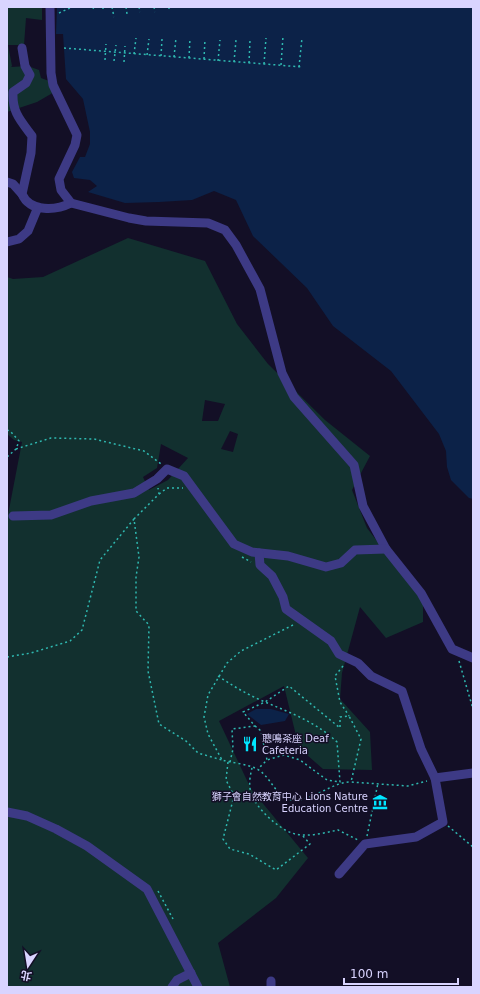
<svg xmlns="http://www.w3.org/2000/svg" width="480" height="994" font-family="'DejaVu Sans','Noto Sans TC',sans-serif">
  <style>
    .green { fill: #12302f; fill-rule: evenodd }
    .water { fill: #0c2248 }
    .lines { fill: none; stroke-linecap: round; stroke-linejoin: round }
    .path { stroke: #2fb8b0; stroke-width: 1.5; stroke-dasharray: 2 3; stroke-linecap: butt }
    .minor { stroke: #3d3a85; stroke-width: 9 }
    .labels { text-anchor: middle; dominant-baseline: central; stroke-width: 3; stroke-linejoin: round; paint-order: stroke }
    .poi-label { font-size: 10px; fill: #d9d4ff; stroke: #130f26; text-anchor: start }
  </style>
  <rect width="100%" height="100%" fill="#130f26"/>
  <!-- green -->
  <g class="green">
    <polygon points="7,7 42,7 42,20 26,18 24,45 8,45 12,66 11,67 28,66 39,70 41,78 49,81 56,91 37,102 7,112"/>
    <path d="M128,238L205,261L237,324L268,364L325,420L370,456L352,490L367,528L423,601V622L386,638L360,607L342,673L340,699L370,732L372,770L323,769L299,748L284,686L219,721L251,789L308,858L276,898L218,943L230,987H7V520L22,442L14,440L7,434V277L13,279L43,277ZM205,400L225,404L218,421H202ZM230,431L238,434L233,452L221,449ZM161,444L188,458L168,480L149,490L143,477L157,468Z"/>
  </g>
  <!-- water -->
  <g class="water">
    <polygon points="57,7 473,7 473,499 469,498 451,480 447,467 446,451 439,434 391,371 333,326 307,288 253,236 236,200 214,191 192,200 159,202 125,203 88,192 97,186 90,180 74,178 72,172 80,157 85,157 90,144 90,132 83,99 66,79 63,34 56,34"/>
    <polygon points="256,709 271,709 289,714 285,721 261,725 247,714"/>
  </g>
  <g class="lines">
    <!-- path -->
    <g class="path">
      <polyline points="93,7 94,11"/>
      <polyline points="103,7 103,10"/>
      <polyline points="112,7 114,17"/>
      <polyline points="126,7 127,14"/>
      <polyline points="139,7 140,12"/>
      <polyline points="154,7 155,12"/>
      <polyline points="169,7 169,10"/>
      <polyline points="59,13 72,7"/>
      <polyline points="64,48 302,67"/>
      <polyline points="134,54 136,38"/>
      <polyline points="147,55 149,39"/>
      <polyline points="161,56 162,39"/>
      <polyline points="174,57 176,38"/>
      <polyline points="189,58 190,38"/>
      <polyline points="204,59 205,39"/>
      <polyline points="105,60 106,44"/>
      <polyline points="114,61 116,45"/>
      <polyline points="218,61 220,40"/>
      <polyline points="124,62 125,46"/>
      <polyline points="234,62 236,40"/>
      <polyline points="249,63 250,40"/>
      <polyline points="264,64 266,38"/>
      <polyline points="281,65 283,36"/>
      <polyline points="299,67 302,38"/>
      <polyline points="7,430 10,431 19,441 16,449 7,457"/>
      <polyline points="16,449 51,438 94,439 144,451 161,464"/>
      <polyline points="159,494 167,488 183,488"/>
      <polyline points="134,519 159,494 158,488"/>
      <polyline points="242,557 251,562"/>
      <path d="M293,625L241,651L227,663L208,695L204,717L208,734L222,760C233,763 247,764 257,769C272,777 275,798 293,800C312,802 331,782 351,782"/>
      <polyline points="7,657 31,653 70,641 82,630 100,560 134,519 139,557 136,577 136,611 149,625 148,671 159,724 186,741 198,753 222,760"/>
      <polyline points="459,661 473,709"/>
      <polyline points="343,666 335,676 340,702 349,716"/>
      <path d="M218,676C233,686 248,695 265,702C291,713 316,722 337,742L340,782L327,780L300,760L284,755L267,760"/>
      <polyline points="255,726 261,731 267,760 258,769"/>
      <polyline points="228,762 226,780 234,796 223,839 230,849 249,854 276,870 310,844 302,835"/>
      <polyline points="230,762 233,749 232,729 255,726 243,712 265,702 289,686 340,728 340,717 349,716 361,739 351,782 408,786 427,781"/>
      <path d="M252,768C250,776 248,787 252,795C256,808 279,829 292,833C306,838 323,833 338,830L358,840"/>
      <polyline points="448,826 473,847"/>
      <polyline points="367,836 378,783"/>
      <polyline points="158,891 173,919"/>
    </g>
    <!-- minor -->
    <g class="minor">
      <polyline points="50,7 51,73 53,85 77,135 75,145 59,179 61,190 71,203"/>
      <path d="M22,48L25,66L30,75L26,83L13,92C12,112 20,120 32,136L31,153L22,194C30,213 57,210 71,203L129,218L146,221L208,223L225,230L236,245L260,289L282,373L294,397L354,465L363,506L386,549L421,593L452,649L473,658"/>
      <polyline points="7,182 13,184 22,194"/>
      <polyline points="7,242 19,239 28,231 38,207"/>
      <polyline points="13,516 51,515 91,501 134,493 157,479 167,469 184,476 234,544 252,552 288,556 326,567 341,563 355,550 386,549"/>
      <polyline points="259,553 260,565 272,576 283,597 286,609 331,641 339,654 358,663 371,676 402,691 421,749 435,778"/>
      <polyline points="7,812 27,816 56,829 87,846 147,889 198,987"/>
      <polyline points="339,874 365,844 416,837 443,822 435,778 473,773"/>
      <polyline points="172,987 177,980 191,973"/>
      <polyline points="271,987 271,981"/>
    </g>
  </g>
  <!-- icons -->
  <defs>
    <g id="restaurant-bare" transform="scale(1.2)"><path d="M-5-6h1v4h1v-4h1v4h1v-4h1v5L-1.5 .5V6h-2V.5L-5-1ZM5-6V6H3V1.5H1.5Q1.5-4 5-6Z" fill="#00e5ff" stroke="#130f26" stroke-width="2.5" paint-order="stroke"/></g>
    <g id="museum-bare" transform="scale(1.2)"><path d="M0-6L6-3V-2H-6V-3ZM-5-1h2V3h-2ZM-1-1h2V3h-2ZM3-1h2V3H3ZM-6 4H6V6H-6Z" fill="#00e5ff" stroke="#130f26" stroke-width="2.5" paint-order="stroke"/></g>
  </defs>
  <g fill-rule="evenodd">
    <use href="#restaurant-bare" x="250" y="744"/>
    <use href="#museum-bare" x="380" y="802"/>
  </g>
  <g class="labels">
    <!-- poi labels -->
    <g class="poi-label">
      <text x="262" y="738">聰鳴茶座 Deaf<tspan x="262" dy="12">Cafeteria</tspan></text>
      <text x="368" y="796" text-anchor="end">獅子會自然教育中心 Lions Nature<tspan x="368" dy="12">Education Centre</tspan></text>
    </g>
  </g>
  <!-- border -->
  <rect width="480" height="994" fill="none" stroke="#d9d4ff" stroke-width="16"/>
  <!-- north arrow -->
  <g transform="translate(28 966) rotate(192)" stroke="#130f26" stroke-width="3" paint-order="stroke">
  <path d="M0-3L7 15L0 10L-7 15Z" fill="#d9d4ff"/>
  <text y="-6" font-size="11" font-weight="bold" text-anchor="middle" fill="#d9d4ff">北</text>
  </g>
  <!-- scale -->
  <path d="M344 978v6h114v-6" fill="none" stroke="#d9d4ff" stroke-width="2"/>
  <text x="350" y="978" font-size="12" fill="#d9d4ff" stroke="#130f26" stroke-width="3" paint-order="stroke">100 m</text>
</svg>
